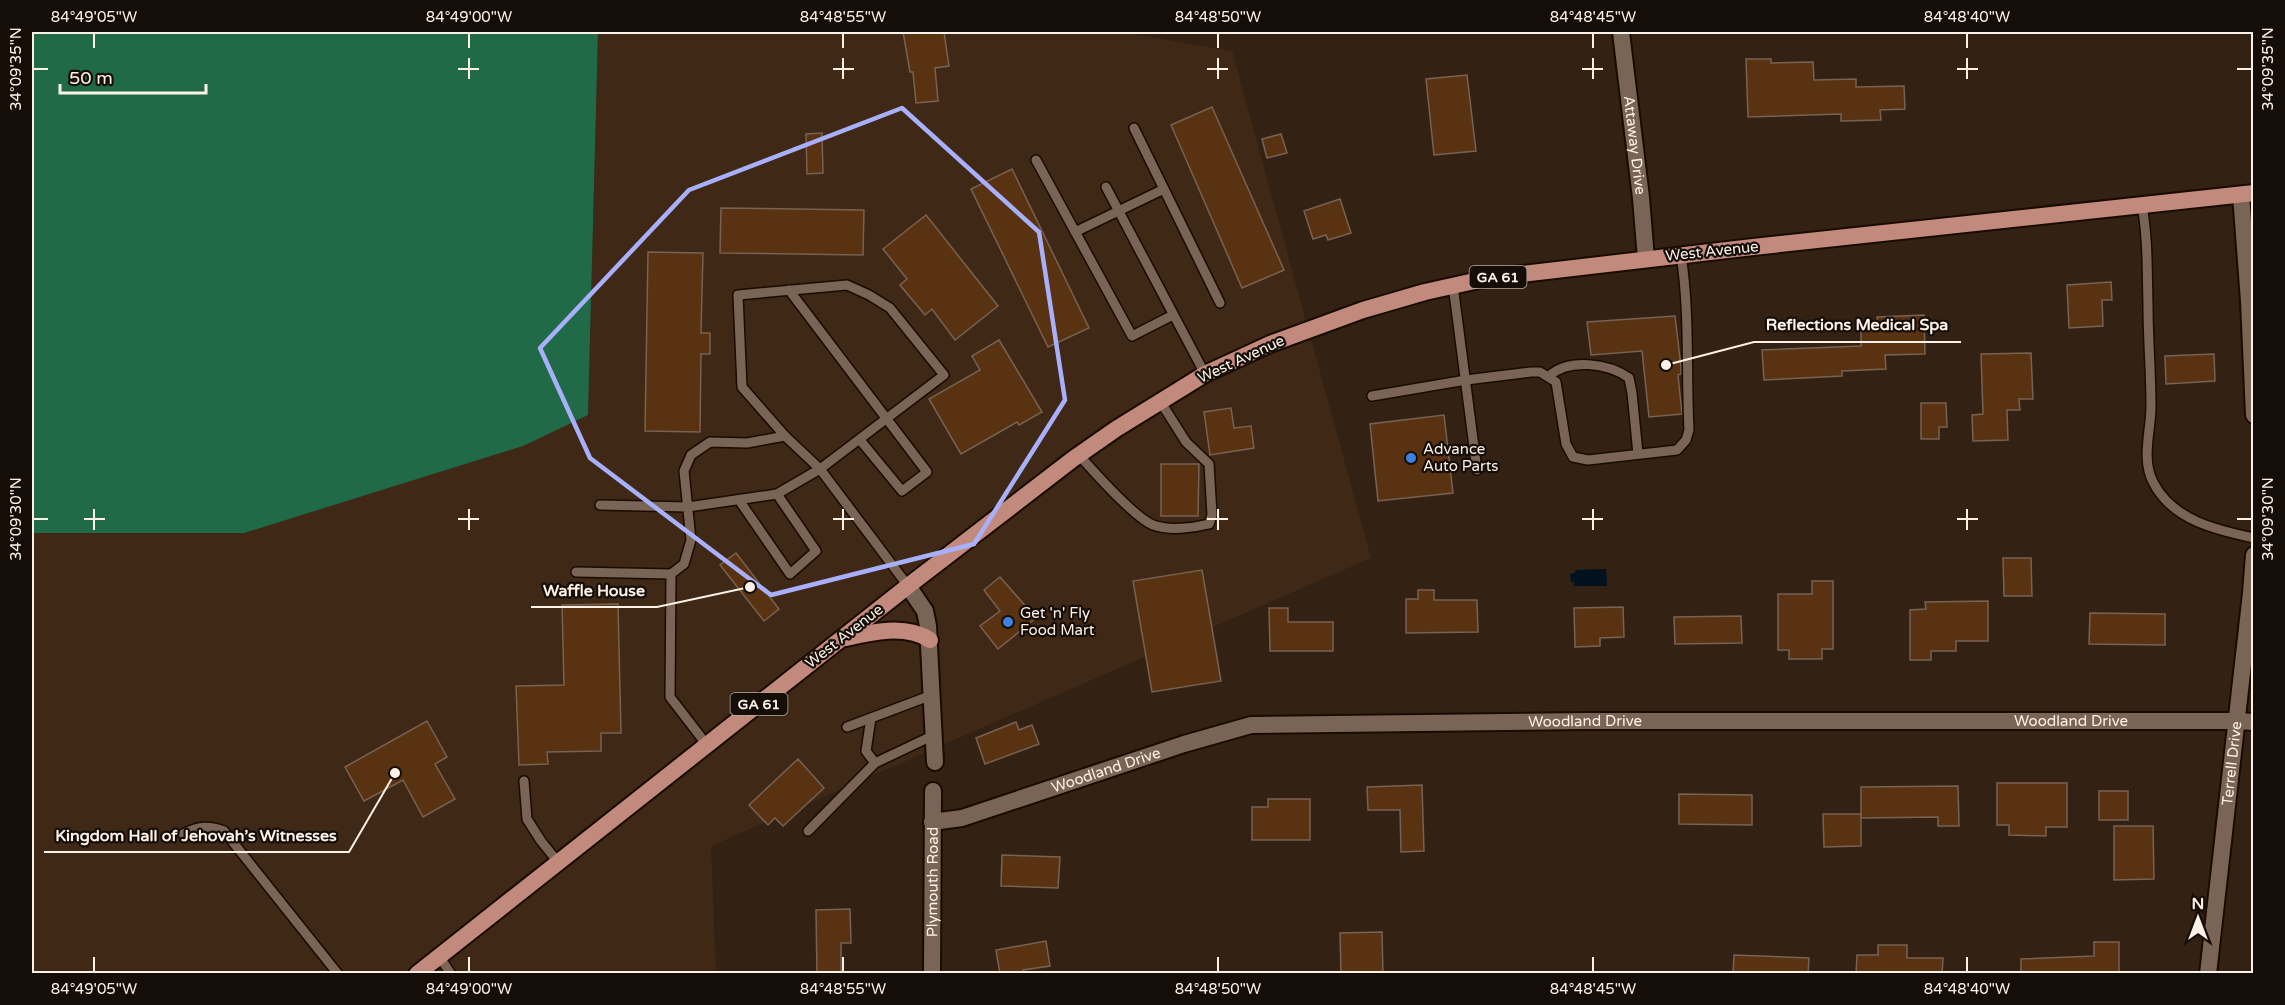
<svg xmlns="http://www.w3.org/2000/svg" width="2285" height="1005" font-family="'Varela Round',sans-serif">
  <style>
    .built { fill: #3f2815 }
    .forest { fill: #206a48 }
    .water { fill: #01111d }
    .building { fill: #593311; stroke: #776253; stroke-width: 1.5 }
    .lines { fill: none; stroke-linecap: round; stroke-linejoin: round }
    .service-casing { stroke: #1a0b01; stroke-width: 12 }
    .minor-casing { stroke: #1a0b01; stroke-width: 20 }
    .primary-casing { stroke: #1a0b01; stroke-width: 20 }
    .service { stroke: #796455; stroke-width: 9 }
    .minor { stroke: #796455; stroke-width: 16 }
    .primary { stroke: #c2897d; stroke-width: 16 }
    .marked { fill: none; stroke: #a8b0fc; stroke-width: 4.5; stroke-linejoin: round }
    .ticks { fill: none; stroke: #fdf1e8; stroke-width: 2 }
    .shop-dot { fill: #3f7fe0; stroke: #150d07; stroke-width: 2 }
    .labels { text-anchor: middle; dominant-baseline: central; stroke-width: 4.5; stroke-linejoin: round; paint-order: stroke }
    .shield { fill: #150d07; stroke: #b7ada4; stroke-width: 1.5 }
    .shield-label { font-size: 14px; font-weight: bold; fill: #fdf1e8 }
    .street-label { font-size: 15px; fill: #fdf1e8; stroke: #150d07 }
    .poi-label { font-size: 15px; fill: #fdf1e8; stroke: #150d07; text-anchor: start }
    .leader { fill: none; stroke: #fdf1e8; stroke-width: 2 }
    .callout-dot { fill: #fdf1e8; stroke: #150d07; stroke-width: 2 }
    .callout-label { font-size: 16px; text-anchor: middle; font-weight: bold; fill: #fdf1e8; stroke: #150d07; stroke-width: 4.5; stroke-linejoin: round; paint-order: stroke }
    .neatline { fill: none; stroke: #fdf1e8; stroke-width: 2 }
    .ticks-label { font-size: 15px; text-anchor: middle; fill: #fdf1e8 }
  </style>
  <rect width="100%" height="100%" fill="#332214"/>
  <!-- built -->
  <polygon class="built" points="598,32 1122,32 1232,51 1371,558 711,846 716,973 32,974 32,533 244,533 588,415"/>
  <!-- forest -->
  <polygon class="forest" points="32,32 598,32 588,415 523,446 244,533 32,533"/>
  <!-- water -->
  <polygon class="water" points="1606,569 1607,586 1574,586 1574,582 1571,582 1570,574 1575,573 1575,570"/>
  <!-- building -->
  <g class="building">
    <polygon points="903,32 944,32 949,66 935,68 938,101 916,103 913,72 910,72"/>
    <polygon points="1746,59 1771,59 1771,63 1813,62 1814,80 1856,79 1856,87 1904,86 1905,109 1880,110 1881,120 1841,121 1841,114 1748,117"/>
    <polygon points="1467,75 1476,151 1434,155 1426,79"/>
    <polygon points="1212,107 1284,270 1242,288 1171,125"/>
    <polygon points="822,133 823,173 807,174 806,134"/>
    <polygon points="1281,134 1287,153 1267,158 1262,139"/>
    <polygon points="1012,169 1089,328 1048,347 971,189"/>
    <polygon points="1340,199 1351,233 1328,240 1326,235 1313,239 1304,211"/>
    <polygon points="721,208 864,210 863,255 720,253"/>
    <polygon points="926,215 998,306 955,340 932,309 925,315 900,285 907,279 883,249"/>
    <polygon points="648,252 703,253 701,333 710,333 710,354 701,354 700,432 645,431"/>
    <polygon points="2111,282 2112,300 2102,300 2103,326 2069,328 2067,285"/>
    <polygon points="1924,315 1925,354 1885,355 1886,369 1842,371 1842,376 1764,380 1762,350 1861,346 1861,330 1878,330 1877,317"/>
    <polygon points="1675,316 1681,367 1681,374 1678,375 1682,414 1649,417 1642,351 1591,355 1587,322"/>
    <polygon points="999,340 1042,412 1019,425 1017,422 961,454 929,399 980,370 972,356"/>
    <polygon points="2031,353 2033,399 2019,399 2020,410 2007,410 2008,440 1973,441 1972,415 1983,414 1981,354"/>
    <polygon points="2214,354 2215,381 2166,384 2165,356"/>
    <polygon points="1921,403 1946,403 1947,427 1939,427 1939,439 1921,439"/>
    <polygon points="1231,408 1234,428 1251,426 1254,448 1210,455 1204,412"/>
    <polygon points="1444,415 1453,493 1378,501 1370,424"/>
    <polygon points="1161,464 1199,464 1198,516 1161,516"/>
    <polygon points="736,553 779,609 764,621 720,565"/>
    <polygon points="2003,558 2031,558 2032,596 2004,596"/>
    <polygon points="1202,570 1221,681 1152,692 1133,581"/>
    <polygon points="1000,577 1036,618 998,649 980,626 1000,611 984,590"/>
    <polygon points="1812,581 1833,581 1833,649 1822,649 1822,659 1789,659 1789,650 1778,650 1778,594 1812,594"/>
    <polygon points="1418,590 1434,590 1434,600 1477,600 1478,632 1406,633 1406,599 1418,599"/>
    <polygon points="1988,601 1988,641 1956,641 1956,651 1931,651 1931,660 1910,660 1910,610 1926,609 1925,602"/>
    <polygon points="618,604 621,733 601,733 601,751 547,752 548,764 519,765 516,686 564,685 562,605"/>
    <polygon points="1623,607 1624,637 1600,638 1600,646 1575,647 1574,608"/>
    <polygon points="1269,608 1288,608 1288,622 1333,622 1333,651 1270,651"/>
    <polygon points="2090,613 2165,614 2165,645 2089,644"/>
    <polygon points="1741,616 1742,643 1675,644 1674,617"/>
    <polygon points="427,721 447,757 435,764 455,799 423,817 403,780 364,801 345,767"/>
    <polygon points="1016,722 1019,730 1032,725 1039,744 985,764 976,738"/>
    <polygon points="798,759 824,788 783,826 775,818 768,825 749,805"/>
    <polygon points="1997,783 2067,783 2067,827 2046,827 2046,836 2009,835 2009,825 1997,825"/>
    <polygon points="1422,785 1424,851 1401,852 1400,810 1368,810 1367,787"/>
    <polygon points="1958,786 1959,826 1938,826 1938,817 1861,818 1861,787"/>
    <rect x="2099" y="791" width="29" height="29"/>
    <polygon points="1679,794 1752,795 1752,825 1679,824"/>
    <polygon points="1268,799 1310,799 1310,840 1252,840 1252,807 1268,807"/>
    <polygon points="1823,814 1861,814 1861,846 1824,847"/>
    <polygon points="2114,826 2153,826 2154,879 2114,880"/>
    <polygon points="1002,855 1060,857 1058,888 1001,886"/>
    <polygon points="850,909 851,943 841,943 841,974 817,974 816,910"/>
    <polygon points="1382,932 1383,974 1341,974 1340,933"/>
    <polygon points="1046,941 1050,966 1023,970 1023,974 1000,974 996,950"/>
    <polygon points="2094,942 2119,942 2119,974 2021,974 2021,959 2094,956"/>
    <polygon points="1878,945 1907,945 1907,958 1943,958 1942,974 1856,974 1857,955 1878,955"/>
    <polygon points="1734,955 1809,958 1808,974 1733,974"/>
  </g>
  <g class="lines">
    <!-- service casing -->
    <g class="service-casing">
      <g id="service">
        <polyline points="1134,128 1220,303"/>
        <polyline points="1036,160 1132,336 1173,315"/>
        <polyline points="1106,187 1205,374"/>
        <path d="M2142,205C2148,239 2147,271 2148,305C2148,339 2151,372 2151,406C2151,431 2141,458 2153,482C2172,520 2216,530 2254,538"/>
        <polyline points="1075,232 1164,189"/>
        <polyline points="1453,285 1477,470"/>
        <polyline points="789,290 927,472 902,491 860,440"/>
        <path d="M1549,376C1569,358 1608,363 1629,378L1632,393L1638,454"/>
        <path d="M1372,396L1466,380L1531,372H1540L1556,382L1566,444L1573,457L1588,460L1677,450L1686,440L1689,430C1686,371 1690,313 1681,255"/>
        <polyline points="785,436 820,469 908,586"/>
        <path d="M1079,455C1094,472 1134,517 1153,525C1169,531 1193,528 1209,524L1212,515L1209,464L1186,442L1160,401"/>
        <polyline points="739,500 790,574 816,551 777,494"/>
        <polyline points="600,505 688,507 777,494 820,469 944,375 890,308 869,295 847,285 738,295 742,387 785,436 747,443 710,442 691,455 684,471 691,540 684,564 671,574 670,697 707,745"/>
        <polyline points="576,572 671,574"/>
        <polyline points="871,718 866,751 875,763"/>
        <polyline points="847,727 932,695"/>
        <polyline points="524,781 527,819 541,841 558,862"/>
        <polyline points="808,831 875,763 934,735"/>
        <path d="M183,834C198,826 209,825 224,831L338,974"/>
        <polyline points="439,956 451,974"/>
      </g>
    </g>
    <!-- minor casing -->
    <g class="minor-casing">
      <g id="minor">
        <path id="s1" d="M1621,32L1641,198L1646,259"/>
        <polyline points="2241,195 2249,301 2254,415"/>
        <polyline points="908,586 925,611 928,626 935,762"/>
        <path id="s2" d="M932,822L962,818L1184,744L1251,725L1585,721H2236L2254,722"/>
        <path id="s3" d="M932,974L933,791"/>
        <path id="s4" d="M2208,974L2251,593L2254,555"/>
      </g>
    </g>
    <!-- primary casing -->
    <g class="primary-casing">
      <g id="primary">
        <path d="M846,638C871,632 906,624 930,640"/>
        <polyline points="417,974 908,586 1073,459 1116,429 1205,374 1270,344 1363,310 1425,292 1488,278 1753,247 2254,193"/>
      </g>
    </g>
    <!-- service -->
    <use href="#service" class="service"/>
    <!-- minor -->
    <use href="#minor" class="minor"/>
    <!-- primary -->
    <use href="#primary" class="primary"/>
  </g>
  <!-- marked area -->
  <path class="marked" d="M902,108L1039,232L1065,400L974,544L771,595L590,458L540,348L689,190Z"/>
  <!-- ticks -->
  <path class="ticks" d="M94,33V48M469,33V48M843,33V48M1218,33V48M1593,33V48M1967,33V48M469,58V79M843,58V79M1218,58V79M1593,58V79M1967,58V79M33,69H48M458,69H479M833,69H854M1207,69H1228M1582,69H1603M1957,69H1978M2237,69H2252M94,509V530M469,509V530M843,509V530M1218,509V530M1593,509V530M1967,509V530M33,519H48M84,519H105M458,519H479M833,519H854M1207,519H1228M1582,519H1603M1957,519H1978M2237,519H2252M94,957V972M469,957V972M843,957V972M1218,957V972M1593,957V972M1967,957V972"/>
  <!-- markers -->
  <g class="shop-dot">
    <circle cx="1411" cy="458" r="6"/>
    <circle cx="1008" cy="622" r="6"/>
  </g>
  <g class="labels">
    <!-- shield labels -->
    <g class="shield">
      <rect x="1469.5" y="266" width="57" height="22" rx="4.5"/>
      <rect x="730.5" y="693" width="57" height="22" rx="4.5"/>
    </g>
    <g class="shield-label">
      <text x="1498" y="277">GA 61</text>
      <text x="759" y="704">GA 61</text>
    </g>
    <!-- street labels -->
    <g class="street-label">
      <text stroke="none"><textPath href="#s1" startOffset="114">Attaway Drive</textPath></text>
      <text transform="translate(1712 251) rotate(-6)">West Avenue</text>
      <text transform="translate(1241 359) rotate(-25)">West Avenue</text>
      <text transform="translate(844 636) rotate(-38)">West Avenue</text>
      <text stroke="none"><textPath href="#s2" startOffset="668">Woodland Drive</textPath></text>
      <text stroke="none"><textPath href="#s2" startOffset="1154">Woodland Drive</textPath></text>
      <text stroke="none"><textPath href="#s4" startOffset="212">Terrell Drive</textPath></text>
      <text stroke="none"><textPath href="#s2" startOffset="182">Woodland Drive</textPath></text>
      <text stroke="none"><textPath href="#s3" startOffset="92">Plymouth Road</textPath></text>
    </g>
    <!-- poi labels -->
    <g class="poi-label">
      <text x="1423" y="449">Advance<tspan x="1423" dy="17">Auto Parts</tspan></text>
      <text x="1020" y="613">Get 'n' Fly<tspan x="1020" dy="17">Food Mart</tspan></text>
    </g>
  </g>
  <!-- callouts -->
  <path class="leader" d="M1666 365L1754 342H1961M750 587L657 607H531M395 773L349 852H44"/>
  <g class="callout-dot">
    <circle cx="1666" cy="365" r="6"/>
    <circle cx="750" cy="587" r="6"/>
    <circle cx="395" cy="773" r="6"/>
  </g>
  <g class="callout-label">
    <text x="1857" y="330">Reflections Medical Spa</text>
    <text x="594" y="596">Waffle House</text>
    <text x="196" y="841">Kingdom Hall of Jehovah’s Witnesses</text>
  </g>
  <!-- border -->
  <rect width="2285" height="1005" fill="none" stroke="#150d07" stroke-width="66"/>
  <!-- north arrow -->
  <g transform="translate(2198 918)" stroke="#150d07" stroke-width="4.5" paint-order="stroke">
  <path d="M0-4.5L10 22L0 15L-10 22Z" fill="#fdf1e8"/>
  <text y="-9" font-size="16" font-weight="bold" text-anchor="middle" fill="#fdf1e8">N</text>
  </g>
  <!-- scale -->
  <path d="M60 84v9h146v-9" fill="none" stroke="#fdf1e8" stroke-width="3"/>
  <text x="69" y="84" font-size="18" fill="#fdf1e8" stroke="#150d07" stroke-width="4.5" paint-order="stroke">50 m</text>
  <rect x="33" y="33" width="2219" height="939" class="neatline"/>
  <g class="ticks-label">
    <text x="94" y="22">84°49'05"W</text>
    <text x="469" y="22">84°49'00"W</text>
    <text x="843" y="22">84°48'55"W</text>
    <text x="1218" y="22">84°48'50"W</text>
    <text x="1593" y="22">84°48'45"W</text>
    <text x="1967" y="22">84°48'40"W</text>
    <text transform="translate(16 69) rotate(-90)" y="5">34°09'35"N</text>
    <text transform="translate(2268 69) rotate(-90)" y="5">34°09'35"N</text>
    <text transform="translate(16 519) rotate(-90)" y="5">34°09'30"N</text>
    <text transform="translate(2268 519) rotate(-90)" y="5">34°09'30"N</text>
    <text x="94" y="994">84°49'05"W</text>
    <text x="469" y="994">84°49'00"W</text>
    <text x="843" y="994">84°48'55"W</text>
    <text x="1218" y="994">84°48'50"W</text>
    <text x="1593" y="994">84°48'45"W</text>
    <text x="1967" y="994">84°48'40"W</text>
  </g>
</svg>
